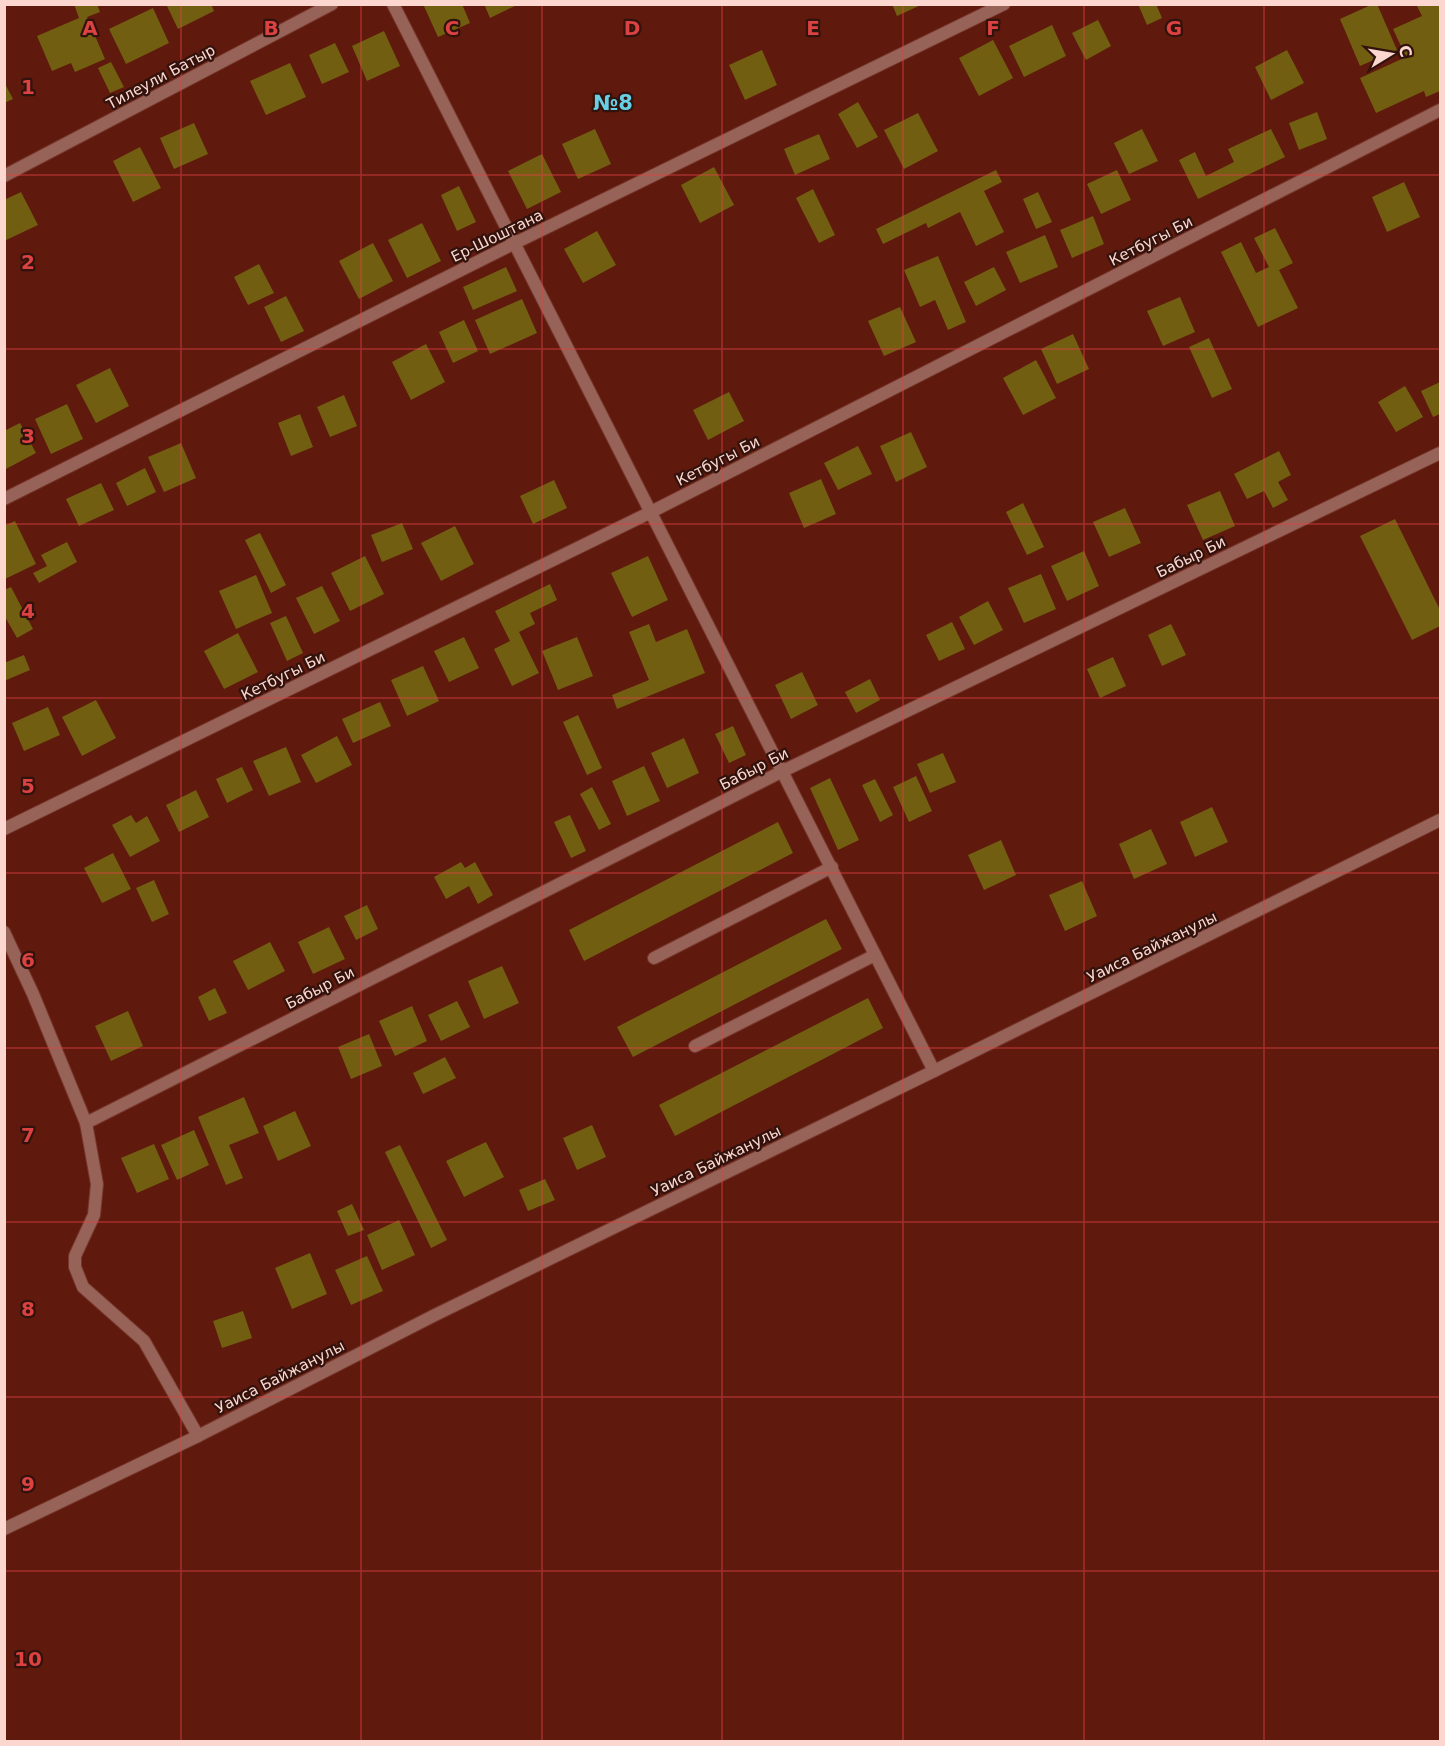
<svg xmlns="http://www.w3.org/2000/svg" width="1445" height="1746" font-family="'DejaVu Sans',sans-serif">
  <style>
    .building { fill: #725e11 }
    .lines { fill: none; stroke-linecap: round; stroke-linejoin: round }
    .street-casing { stroke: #78372c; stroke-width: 14 }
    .street { stroke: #976358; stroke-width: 12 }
    .grid { fill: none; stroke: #dc4241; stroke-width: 1.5; stroke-opacity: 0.55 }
    .labels { text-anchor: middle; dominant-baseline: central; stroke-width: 4.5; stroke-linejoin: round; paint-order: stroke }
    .street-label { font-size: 15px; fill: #fbd7cf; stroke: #31120c }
    .district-label { font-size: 21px; font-weight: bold; fill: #68cfe4; stroke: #31120c }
    .grid-label { font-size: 20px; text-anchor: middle; font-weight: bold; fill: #dc4241; stroke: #31120c; stroke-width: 4.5; stroke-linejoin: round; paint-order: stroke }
  </style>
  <rect width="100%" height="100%" fill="#5f190d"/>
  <!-- building -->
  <g class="building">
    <polygon points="74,4 97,4 100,12 87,17 105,59 75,72 71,63 52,71 37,36 79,18"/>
    <polygon points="166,4 211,4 214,11 178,29"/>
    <polygon points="423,4 462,4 470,23 438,37"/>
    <polygon points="484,4 519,4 490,18"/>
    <polygon points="892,4 923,4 897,16"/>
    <polygon points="1138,4 1156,4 1162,18 1147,25"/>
    <polygon points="1373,4 1377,4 1397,50 1360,66 1340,19"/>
    <polygon points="1420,5 1440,5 1440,91 1426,97 1424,91 1376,113 1360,78 1406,57 1393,29 1422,16 1417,6"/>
    <polygon points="153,8 169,43 126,64 109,29"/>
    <polygon points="1098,20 1111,46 1086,60 1072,33"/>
    <polygon points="1052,25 1066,56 1024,77 1009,46"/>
    <polygon points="384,31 400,66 367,81 352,46"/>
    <polygon points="993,40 1013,78 979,96 959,58"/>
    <polygon points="335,43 349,72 322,84 309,55"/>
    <polygon points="762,50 777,85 745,100 729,65"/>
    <polygon points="1287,50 1304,83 1271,100 1255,67"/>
    <polygon points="111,62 124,87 110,93 98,68"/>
    <polygon points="290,63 306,97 266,115 250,81"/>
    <polygon points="4,82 13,99 4,103"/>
    <polygon points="858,102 878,137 857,148 838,114"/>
    <polygon points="1317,112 1327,139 1299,150 1289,123"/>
    <polygon points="918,113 938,151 904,169 884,130"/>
    <polygon points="194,123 208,154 174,169 160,138"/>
    <polygon points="595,129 611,164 578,179 562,144"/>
    <polygon points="1142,129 1158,161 1129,174 1114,143"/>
    <polygon points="1271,129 1285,157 1198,199 1179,160 1195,152 1206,176 1234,162 1228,149"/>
    <polygon points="819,134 830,159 795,175 784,149"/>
    <polygon points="140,147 161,188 133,202 113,161"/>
    <polygon points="542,154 561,192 527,209 508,171"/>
    <polygon points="714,167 734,205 700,223 681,185"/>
    <polygon points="996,170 1002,182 984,191 1004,232 976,246 960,212 928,228 926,223 883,244 876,229"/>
    <polygon points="1117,170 1131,200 1101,214 1087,184"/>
    <polygon points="1404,182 1420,217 1387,232 1372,197"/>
    <polygon points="459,186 476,222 457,231 441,195"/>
    <polygon points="813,189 835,235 819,243 796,198"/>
    <polygon points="21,192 38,225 4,241 4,200"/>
    <polygon points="1038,192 1052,222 1036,229 1023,199"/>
    <polygon points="1093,216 1104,244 1072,258 1060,230"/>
    <polygon points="422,223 441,261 407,278 388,240"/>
    <polygon points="1275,228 1293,263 1279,270 1298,308 1258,327 1221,252 1241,242 1256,273 1269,267 1254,238"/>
    <polygon points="597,231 616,265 583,283 564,249"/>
    <polygon points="1045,235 1058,267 1020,283 1006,252"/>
    <polygon points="373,243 393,281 359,299 339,261"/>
    <polygon points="938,256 966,322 948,330 935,300 920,307 904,270"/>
    <polygon points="259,264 274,293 248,305 234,277"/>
    <polygon points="506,267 517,291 473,310 463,287"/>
    <polygon points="994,267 1006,290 976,306 964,282"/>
    <polygon points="286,296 304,331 281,342 264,307"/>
    <polygon points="1180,297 1195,332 1163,346 1147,311"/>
    <polygon points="522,299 537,333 490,354 475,320"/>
    <polygon points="900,307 916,342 884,356 868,321"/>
    <polygon points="464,320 478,351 453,363 439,332"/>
    <polygon points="1073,334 1089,369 1057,384 1041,349"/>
    <polygon points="1209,338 1232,389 1212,398 1189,347"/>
    <polygon points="426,344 445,382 411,400 392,362"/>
    <polygon points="1036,360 1056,398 1023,415 1003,378"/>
    <polygon points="110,368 129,406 96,423 76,385"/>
    <polygon points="1440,382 1440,414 1433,417 1421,391"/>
    <polygon points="1405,386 1423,417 1396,432 1378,402"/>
    <polygon points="729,392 744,421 708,440 693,410"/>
    <polygon points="344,395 357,426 330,437 317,407"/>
    <polygon points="67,404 83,439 51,454 35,419"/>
    <polygon points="300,414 313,447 291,456 278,423"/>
    <polygon points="20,423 36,453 4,470 4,431"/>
    <polygon points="911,432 927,467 896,482 880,446"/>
    <polygon points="181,443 196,478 164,492 148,457"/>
    <polygon points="858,446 872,474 838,490 824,463"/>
    <polygon points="1279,451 1291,475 1278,482 1288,500 1273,508 1264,491 1247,499 1234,474"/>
    <polygon points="145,468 156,492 127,506 116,483"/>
    <polygon points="821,479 836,514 804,528 789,493"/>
    <polygon points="554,480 567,508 533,524 520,496"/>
    <polygon points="101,483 114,510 79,526 66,499"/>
    <polygon points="1220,491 1235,526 1203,540 1187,505"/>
    <polygon points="1023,503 1044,547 1027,555 1006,512"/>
    <polygon points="1125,508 1141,543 1109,557 1093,522"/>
    <polygon points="1395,519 1440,610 1440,626 1412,640 1360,536"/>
    <polygon points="15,521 36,564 5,579 4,526"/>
    <polygon points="402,523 413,549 382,562 371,535"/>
    <polygon points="455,526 474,564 441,581 421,543"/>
    <polygon points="260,533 286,585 271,593 245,540"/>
    <polygon points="67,542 77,562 39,583 33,573 47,566 41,555"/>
    <polygon points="1084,551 1099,586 1067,601 1051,566"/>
    <polygon points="365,556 384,594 350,611 331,573"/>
    <polygon points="648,556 668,600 632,617 611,573"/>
    <polygon points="1041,574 1056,609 1024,623 1008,588"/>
    <polygon points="256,575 272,613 236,629 219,591"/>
    <polygon points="550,584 557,600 530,613 535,624 519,632 539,673 512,686 494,649 510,641 495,611"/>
    <polygon points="322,586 340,621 314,634 296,598"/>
    <polygon points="11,587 33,629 17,638 4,615 4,590"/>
    <polygon points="988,601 1003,630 974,645 959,617"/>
    <polygon points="286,616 303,653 287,661 270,623"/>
    <polygon points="952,622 965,649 939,661 926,635"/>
    <polygon points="649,624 656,642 687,629 705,673 617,709 612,695 649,680 629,632"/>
    <polygon points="1171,624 1186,655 1162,666 1148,635"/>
    <polygon points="238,633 258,672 224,689 204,651"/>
    <polygon points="464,637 479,668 449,682 434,651"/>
    <polygon points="577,637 593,676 558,690 542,651"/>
    <polygon points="24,655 30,670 4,681 4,663"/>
    <polygon points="1113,657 1126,686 1100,698 1087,669"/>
    <polygon points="423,666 439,701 407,716 391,680"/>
    <polygon points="802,672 818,705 791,719 775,685"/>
    <polygon points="870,679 880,700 856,713 845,692"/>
    <polygon points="96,700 116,738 82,756 62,717"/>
    <polygon points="380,702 391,726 353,743 342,719"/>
    <polygon points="48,707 60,735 24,751 12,723"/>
    <polygon points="578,715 602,768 587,775 563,722"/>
    <polygon points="733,726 746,755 729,763 715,734"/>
    <polygon points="337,736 352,765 316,783 301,755"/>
    <polygon points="684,738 699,773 667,788 651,753"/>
    <polygon points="286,747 301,782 269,796 253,761"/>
    <polygon points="943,753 956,782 930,793 917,764"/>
    <polygon points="644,766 660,801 627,816 612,781"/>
    <polygon points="242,767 253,790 227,803 216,779"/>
    <polygon points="916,776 932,811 909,822 893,787"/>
    <polygon points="830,778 859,840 838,850 810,788"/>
    <polygon points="875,779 893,815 880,822 862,785"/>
    <polygon points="592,787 611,824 599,830 580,794"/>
    <polygon points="196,790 209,817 179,832 166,805"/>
    <polygon points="1212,807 1228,842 1195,857 1180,822"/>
    <polygon points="131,815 136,823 147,816 160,841 130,857 112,825"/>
    <polygon points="570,815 586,851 571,858 554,822"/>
    <polygon points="778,822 793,853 584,961 569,930"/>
    <polygon points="1151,829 1167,864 1134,879 1119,844"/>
    <polygon points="1001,840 1016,875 984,890 968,855"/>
    <polygon points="113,853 131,889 102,903 84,868"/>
    <polygon points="461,862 465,868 475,862 493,895 478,904 469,886 446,899 434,877"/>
    <polygon points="154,880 169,914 152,922 136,888"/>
    <polygon points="1082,881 1097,916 1065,931 1049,895"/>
    <polygon points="367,905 378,929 356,940 344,916"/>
    <polygon points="826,919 842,949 633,1057 617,1027"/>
    <polygon points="329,927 345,959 313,974 298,942"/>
    <polygon points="270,942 285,971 248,990 233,961"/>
    <polygon points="502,966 519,1003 484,1019 468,981"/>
    <polygon points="215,988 227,1013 209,1021 198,997"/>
    <polygon points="868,998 883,1028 675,1136 659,1105"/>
    <polygon points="457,1001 470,1027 441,1041 428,1015"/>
    <polygon points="412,1006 427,1041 395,1056 379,1021"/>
    <polygon points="128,1011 143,1046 111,1061 95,1026"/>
    <polygon points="369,1034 382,1066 351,1079 338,1047"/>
    <polygon points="445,1057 456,1078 423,1094 413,1073"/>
    <polygon points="244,1097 259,1133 229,1145 243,1178 226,1185 198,1117"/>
    <polygon points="295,1111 311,1146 278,1161 263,1126"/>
    <polygon points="592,1125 606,1157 577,1170 563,1138"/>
    <polygon points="194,1130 209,1165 177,1180 161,1145"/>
    <polygon points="486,1142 504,1177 464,1197 446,1161"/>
    <polygon points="154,1144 169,1179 137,1193 121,1158"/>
    <polygon points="400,1145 447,1240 431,1248 385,1152"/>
    <polygon points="545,1179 555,1200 528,1211 519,1190"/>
    <polygon points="352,1204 364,1230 348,1236 337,1211"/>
    <polygon points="399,1220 415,1255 382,1270 367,1235"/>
    <polygon points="310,1253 327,1294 292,1309 275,1268"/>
    <polygon points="367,1256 383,1291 351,1305 335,1270"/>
    <polygon points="243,1311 252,1338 222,1348 213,1321"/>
  </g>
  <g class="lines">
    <!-- street casing -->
    <g class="street-casing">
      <g id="street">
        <polyline points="393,4 934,1071"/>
        <polyline points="4,176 332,4"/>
        <polyline points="4,499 515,243 1004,4"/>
        <polyline points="4,829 651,512 1440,110"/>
        <polyline points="4,932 33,994 86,1123 97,1184 94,1215 75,1256 75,1267 83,1287 144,1341 198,1436"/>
        <polyline points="654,958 832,867"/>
        <polyline points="695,1046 875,955"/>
        <polyline points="86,1123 783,771 1440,453"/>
        <polyline points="4,1529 198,1436 435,1315 934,1071 1440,820"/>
      </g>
    </g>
    <!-- street -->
    <use href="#street" class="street"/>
  </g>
  <!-- grid -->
  <path class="grid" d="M181,4V1742M361,4V1742M542,4V1742M722,4V1742M903,4V1742M1084,4V1742M1264,4V1742M4,175H1440M4,349H1440M4,524H1440M4,698H1440M4,873H1440M4,1048H1440M4,1222H1440M4,1397H1440M4,1571H1440"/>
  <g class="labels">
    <!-- street labels -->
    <g class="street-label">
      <text transform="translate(161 77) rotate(-28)">Тилеули Батыр</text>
      <text transform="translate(497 236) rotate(-26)">Ер-Шоштана</text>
      <text transform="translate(1151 241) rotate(-27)">Кетбугы Би</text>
      <text transform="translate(718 461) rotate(-27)">Кетбугы Би</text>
      <text transform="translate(1191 557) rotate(-26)">Бабыр Би</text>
      <text transform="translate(283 676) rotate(-26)">Кетбугы Би</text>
      <text transform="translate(754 769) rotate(-27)">Бабыр Би</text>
      <text transform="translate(1152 947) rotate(-26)">Уаиса Байжанулы</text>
      <text transform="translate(320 988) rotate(-27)">Бабыр Би</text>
      <text transform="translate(716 1161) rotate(-26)">Уаиса Байжанулы</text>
      <text transform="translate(280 1377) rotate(-27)">Уаиса Байжанулы</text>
    </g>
    <!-- district labels -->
    <g class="district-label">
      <text x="613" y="103">№8</text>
    </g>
  </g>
  <g class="grid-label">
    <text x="90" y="35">A</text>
    <text x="271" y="35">B</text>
    <text x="452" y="35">C</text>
    <text x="632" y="35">D</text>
    <text x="813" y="35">E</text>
    <text x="993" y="35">F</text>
    <text x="1174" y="35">G</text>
    <text x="28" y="94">1</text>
    <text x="28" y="269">2</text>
    <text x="28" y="443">3</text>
    <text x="28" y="618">4</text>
    <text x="28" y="793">5</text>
    <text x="28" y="967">6</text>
    <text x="28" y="1142">7</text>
    <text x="28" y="1316">8</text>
    <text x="28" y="1491">9</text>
    <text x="28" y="1666">10</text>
  </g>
  <!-- border -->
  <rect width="1445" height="1746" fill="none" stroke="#fbd7cf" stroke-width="12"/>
  <!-- north arrow -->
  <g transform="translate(1391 54) rotate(79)" stroke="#31120c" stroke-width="4.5" paint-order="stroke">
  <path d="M0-4.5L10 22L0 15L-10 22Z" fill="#fbd7cf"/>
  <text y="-9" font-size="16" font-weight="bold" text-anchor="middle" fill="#fbd7cf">С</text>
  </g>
</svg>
